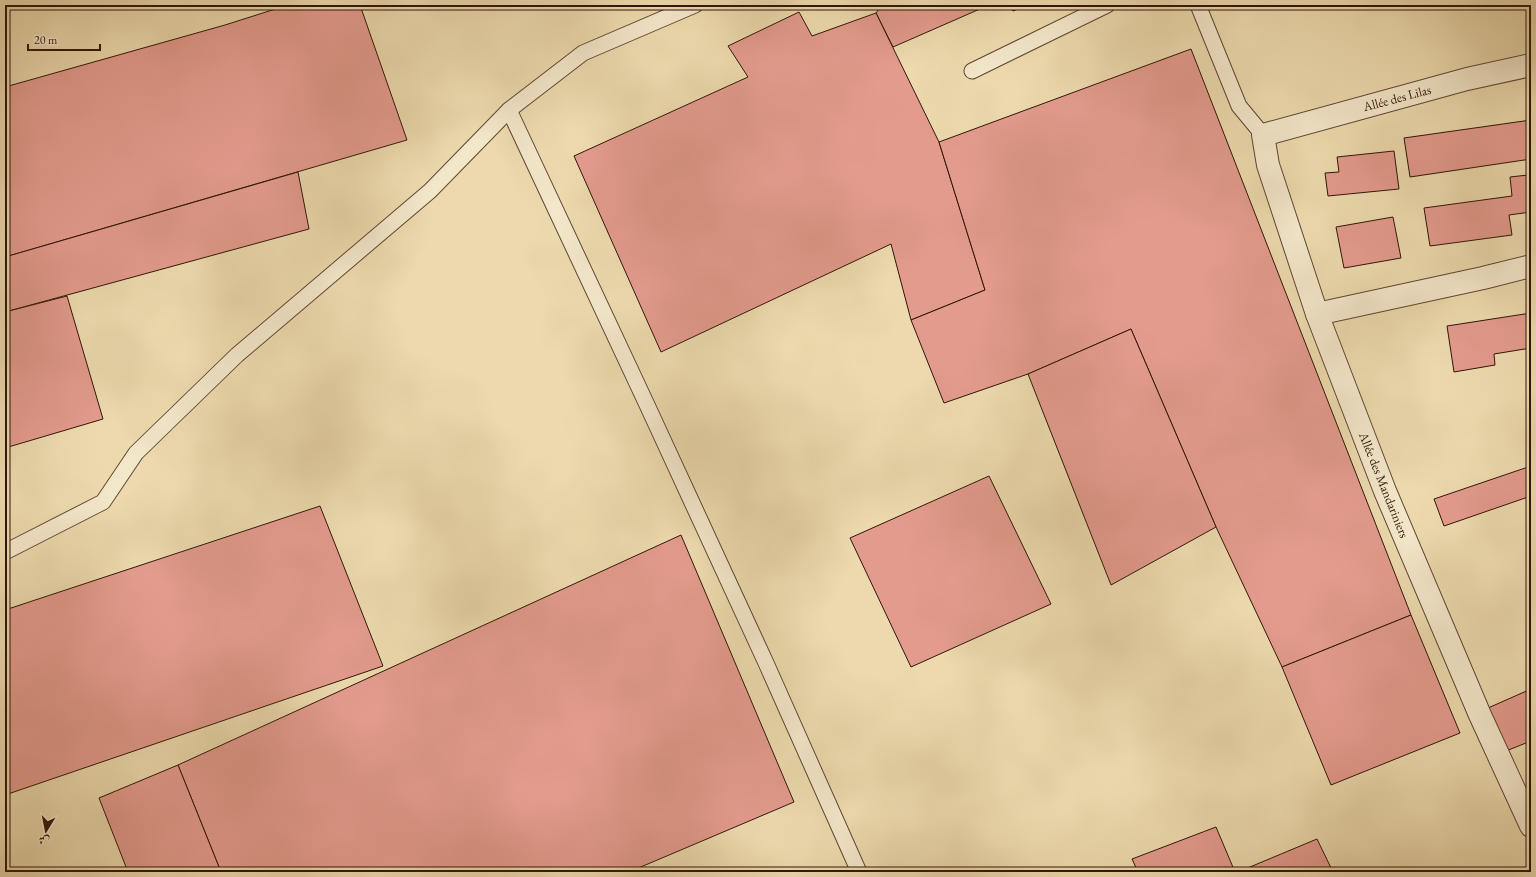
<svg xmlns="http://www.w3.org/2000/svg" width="1536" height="877" font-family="'EB Garamond',Amiri,serif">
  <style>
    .building { fill: #e39b8d; stroke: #311509 }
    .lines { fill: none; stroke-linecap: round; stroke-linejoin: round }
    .service-casing { stroke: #604632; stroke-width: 17 }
    .minor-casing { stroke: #604632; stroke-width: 24 }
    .service { stroke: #f3e7ca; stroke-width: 15 }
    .minor { stroke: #f3e7ca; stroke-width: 22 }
    .labels { text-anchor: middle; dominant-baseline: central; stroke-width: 4; stroke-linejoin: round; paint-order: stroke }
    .street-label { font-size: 13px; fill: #311509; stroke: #f3e7ca }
  </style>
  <rect width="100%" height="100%" fill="#ecdaae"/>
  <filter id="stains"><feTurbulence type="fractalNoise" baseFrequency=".005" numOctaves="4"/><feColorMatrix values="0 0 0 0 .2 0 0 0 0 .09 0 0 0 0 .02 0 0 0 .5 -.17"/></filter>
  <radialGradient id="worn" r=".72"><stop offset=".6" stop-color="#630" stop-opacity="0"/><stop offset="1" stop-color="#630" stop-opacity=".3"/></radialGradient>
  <!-- building -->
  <g class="building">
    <polygon points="288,5 360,5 407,140 5,257 5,87 225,25"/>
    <polygon points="882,5 989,5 893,47 876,13"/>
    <polygon points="1010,5 1027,5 1013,11"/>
    <polygon points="799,12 812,36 876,13 939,142 985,290 911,320 891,244 661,352 574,156 748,77 728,46"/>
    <polygon points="1191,49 1411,615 1282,667 1216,527 1131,329 1028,374 944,403 911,320 985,290 939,142"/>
    <polygon points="1531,120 1531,159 1410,177 1404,138"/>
    <polygon points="1394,151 1399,189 1328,196 1325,173 1339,172 1337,157"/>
    <polygon points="298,172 309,229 5,312 5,257"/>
    <polygon points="1528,175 1530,191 1531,191 1531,212 1509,215 1512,235 1430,246 1424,208 1512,196 1510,177"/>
    <polygon points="1393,217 1401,258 1344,268 1336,227"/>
    <polygon points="67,296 103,419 5,448 5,312"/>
    <polygon points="1531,313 1531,348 1494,354 1495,365 1454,372 1447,326"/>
    <polygon points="1131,329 1216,527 1111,585 1028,374"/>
    <polygon points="1531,466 1531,496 1444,526 1434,499"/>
    <polygon points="989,476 1051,604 911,667 850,538"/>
    <polygon points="320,506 383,666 5,795 5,610"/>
    <polygon points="681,535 794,802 629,872 221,872 178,765"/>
    <polygon points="1411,615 1460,733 1331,785 1282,667"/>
    <polygon points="1531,689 1531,741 1506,751 1488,708"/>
    <polygon points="178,765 221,872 128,872 99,798"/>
    <polygon points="1216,827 1235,872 1138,872 1132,859"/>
    <polygon points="1317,839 1333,872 1238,872"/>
  </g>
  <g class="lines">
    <!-- service casing -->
    <g class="service-casing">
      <g id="service">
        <polyline points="1198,5 1239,106 1263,135"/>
        <polyline points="972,71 1107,5"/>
        <polyline points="509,110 648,407 766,663 859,872"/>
        <polyline points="5,552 103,502 136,453 237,355 430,191 509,110 583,53 695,5"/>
      </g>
    </g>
    <!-- minor casing -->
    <g class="minor-casing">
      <g id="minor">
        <polyline points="1531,65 1467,79 1263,135 1268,165 1317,314 1385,491 1480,715 1531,826"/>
        <polyline points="1317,314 1483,278 1531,266"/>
      </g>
    </g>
    <!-- service -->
    <use href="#service" class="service"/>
    <!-- minor -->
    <use href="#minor" class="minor"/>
  </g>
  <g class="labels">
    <!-- street labels -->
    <g class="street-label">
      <text transform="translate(1397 98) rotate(-15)">Allée des Lilas</text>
      <text transform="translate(1384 485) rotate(68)">Allée des Mandariniers</text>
    </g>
  </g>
  <!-- margin -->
  <rect width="1536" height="877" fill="none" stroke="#ecdaae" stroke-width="20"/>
  <rect x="6" y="6" width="1524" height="865" fill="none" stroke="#311509" stroke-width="2"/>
  <rect x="10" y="10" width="1516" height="857" fill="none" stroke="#311509"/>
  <!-- north arrow -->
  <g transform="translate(46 831) rotate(190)" stroke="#f3e7ca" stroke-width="3" paint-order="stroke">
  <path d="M0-3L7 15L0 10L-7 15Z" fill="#311509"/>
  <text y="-6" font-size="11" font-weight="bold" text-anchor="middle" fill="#311509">ش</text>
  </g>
  <!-- scale -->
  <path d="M28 44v6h72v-6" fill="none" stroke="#311509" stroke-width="2"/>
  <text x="34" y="44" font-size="12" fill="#311509" stroke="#f3e7ca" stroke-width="3" paint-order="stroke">20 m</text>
  <rect width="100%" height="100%" filter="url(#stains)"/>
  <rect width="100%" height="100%" fill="url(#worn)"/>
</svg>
